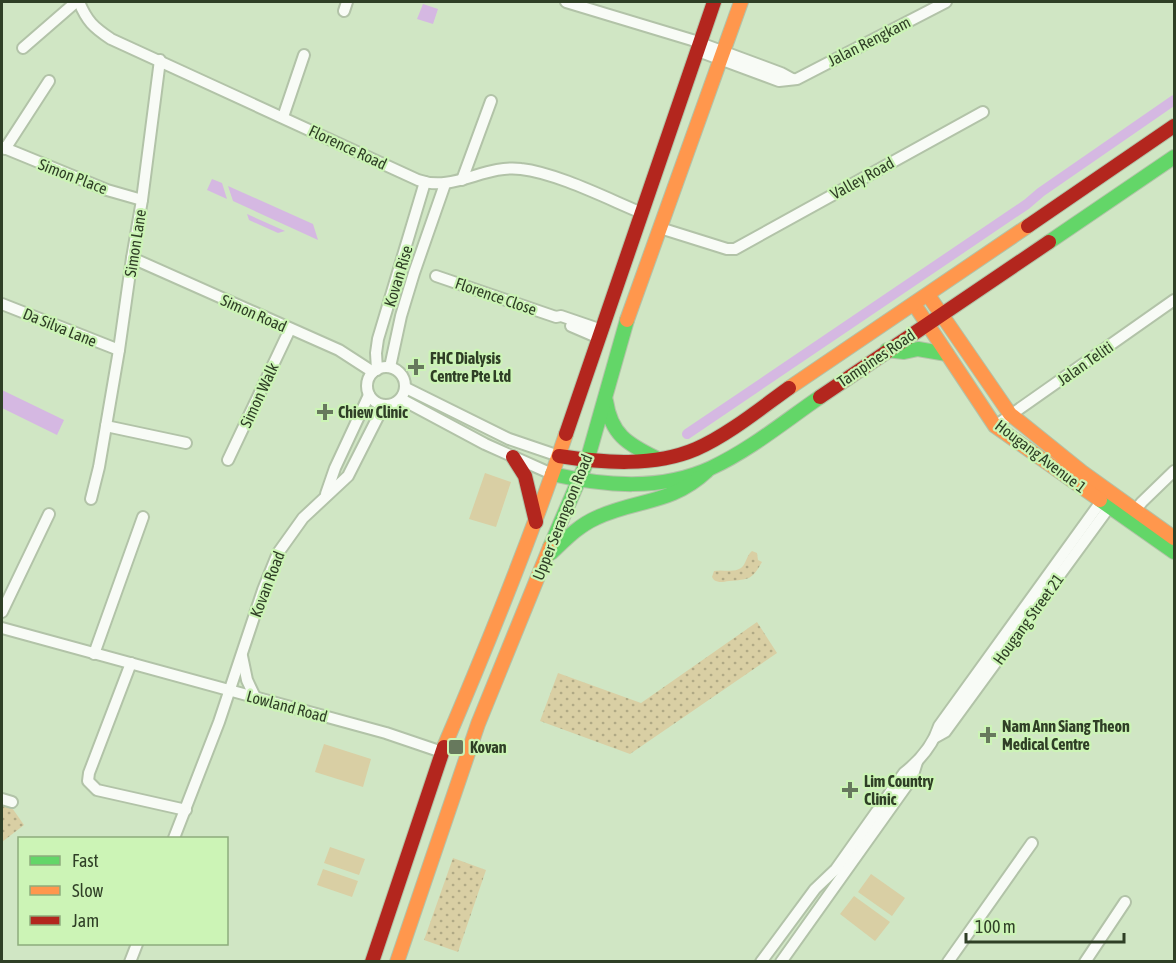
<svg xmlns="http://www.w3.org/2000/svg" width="1176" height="963" font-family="'Asap Condensed',sans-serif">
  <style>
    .green { fill: url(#green-dots) }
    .pitch { fill: #d9cfa4 }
    .water { fill: #d5b8e2 }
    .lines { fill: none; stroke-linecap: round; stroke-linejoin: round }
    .canal { stroke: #d5b8e2; stroke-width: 10 }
    .street-casing { stroke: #b2c3a8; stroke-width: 14 }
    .fast-casing { stroke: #b2c3a8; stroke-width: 16 }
    .slow-casing { stroke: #b2c3a8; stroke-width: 16 }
    .jam-casing { stroke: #b2c3a8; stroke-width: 16 }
    .street { stroke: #f8fbf6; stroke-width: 10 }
    .fast { stroke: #63d668; stroke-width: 14 }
    .slow { stroke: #ff974d; stroke-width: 14 }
    .jam { stroke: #b3261e; stroke-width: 14 }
    .poi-dot { fill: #67795d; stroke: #ccf4b6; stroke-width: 2 }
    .labels { text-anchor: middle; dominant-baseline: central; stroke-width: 4.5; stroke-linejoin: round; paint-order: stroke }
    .street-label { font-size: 16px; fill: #2f3f26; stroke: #ccf4b6 }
    .poi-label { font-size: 16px; font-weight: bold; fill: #2f3f26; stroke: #ccf4b6; text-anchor: start }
  </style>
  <defs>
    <pattern id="green-dots" width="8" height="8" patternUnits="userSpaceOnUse" patternTransform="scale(1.5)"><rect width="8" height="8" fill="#d9cfa4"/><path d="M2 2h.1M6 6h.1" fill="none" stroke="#b0a985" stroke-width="1.8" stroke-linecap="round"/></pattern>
  </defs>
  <rect width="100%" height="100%" fill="#d0e6c4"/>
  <!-- green -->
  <g class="green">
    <path d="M752,551L757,553L758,560L762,562C751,581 749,579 729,581C723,582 719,583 714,580L712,577L714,571C722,569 734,573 741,568C746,565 746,556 752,551Z"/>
    <polygon points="757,622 777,653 630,754 540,721 558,673 641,703"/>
    <polygon points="2,803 10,805 24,825 2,842"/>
    <polygon points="453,858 486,870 458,952 424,940"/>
  </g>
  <!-- pitch -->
  <g class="pitch">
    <polygon points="485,473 511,482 496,527 469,519"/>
    <polygon points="324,744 371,759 363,787 315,772"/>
    <polygon points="330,847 365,859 359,875 324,863"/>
    <polygon points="323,869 358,881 352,897 317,885"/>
    <polygon points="871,874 905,898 892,916 858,892"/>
    <polygon points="854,896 890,922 875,941 840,914"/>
  </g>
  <!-- water -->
  <g class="water">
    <polygon points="423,4 438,9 433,24 417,19"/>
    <polygon points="212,179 222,183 227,199 207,190"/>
    <polygon points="228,186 313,224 318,240 233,201"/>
    <polygon points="247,214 285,231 278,233 249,220"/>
    <polygon points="2,390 64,420 57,435 2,408"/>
  </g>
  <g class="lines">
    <!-- canal -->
    <polyline class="canal" points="687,434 1027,204 1041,192 1174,100"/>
    <!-- street casing -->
    <g class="street-casing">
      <g id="street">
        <path d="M79,2C87,21 93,27 111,39L418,180C453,193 485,164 521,169C557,173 608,199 642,213"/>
        <polyline points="566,2 692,40 781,73 792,79"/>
        <polyline points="344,11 347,2"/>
        <polyline points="23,48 76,2"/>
        <polyline points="698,51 779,81 797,79 946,2"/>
        <polyline points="283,117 304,55"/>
        <polyline points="2,147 107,190 142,200"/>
        <polyline points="5,149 49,81"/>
        <polyline points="462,180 491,101"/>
        <polyline points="660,228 727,249 735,249 983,112"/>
        <polyline points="132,258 339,350 373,372"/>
        <polyline points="436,276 556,317 561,316 602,330"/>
        <polyline points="2,304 119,350"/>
        <polyline points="571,326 599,338"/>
        <circle cx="386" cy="386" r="19"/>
        <polyline points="390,367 401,316 414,273 445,184"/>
        <polyline points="377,370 376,353 378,339 425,182"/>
        <polyline points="406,388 509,439 559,456"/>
        <polyline points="401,399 485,444 552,474"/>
        <polyline points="106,426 186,443"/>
        <polyline points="995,426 1174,300"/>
        <polyline points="228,460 290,329"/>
        <polyline points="326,494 335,468 369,395"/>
        <polyline points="91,499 99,467 119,350 132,258 142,200 160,60"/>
        <polyline points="1132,514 1142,502 1174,471"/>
        <polyline points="2,612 49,514"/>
        <polyline points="2,628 386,733 442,752"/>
        <polyline points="94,654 143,517"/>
        <polyline points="242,656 247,680 255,697"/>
        <polyline points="131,663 89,773 88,781 97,790 186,810"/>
        <polyline points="936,737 945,732 1113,502"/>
        <polyline points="2,799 12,802"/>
        <polyline points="174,838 219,722 263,590 278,553 303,518 348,476 384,405"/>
        <polyline points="130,962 137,944"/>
        <path d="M761,962L815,889L836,869L904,773C919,761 933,745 939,726L1105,496"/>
        <polyline points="781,962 912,778 917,762"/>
        <polyline points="948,962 1032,843"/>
        <polyline points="1085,962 1125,902"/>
      </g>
    </g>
    <!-- fast casing -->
    <g class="fast-casing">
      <g id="fast">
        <polyline points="1049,242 1174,157"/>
        <polyline points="887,350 904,352 918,349 947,354"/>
        <path d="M606,401C611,434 627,444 656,458"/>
        <path d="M552,474C604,486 661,491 711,468C750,450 785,421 820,397"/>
        <polyline points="1100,500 1174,552"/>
        <polyline points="550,547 587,461 627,320"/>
        <path d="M551,553C565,540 578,526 596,518C636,499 671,505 707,471"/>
      </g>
    </g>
    <!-- slow casing -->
    <g class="slow-casing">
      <g id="slow">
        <polyline points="928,295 1010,414 1082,472 1174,538"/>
        <polyline points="914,304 995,426 1100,500"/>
        <polyline points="627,320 741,2"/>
        <polyline points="789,388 1028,226"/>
        <path d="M444,747C488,644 530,541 566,434"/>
        <polyline points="397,962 478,724 550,547"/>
      </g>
    </g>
    <!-- jam casing -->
    <g class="jam-casing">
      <g id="jam">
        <polyline points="1028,226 1174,126"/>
        <polyline points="820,397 1049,242"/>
        <polyline points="566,434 714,2"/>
        <path d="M559,456C603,463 654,467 696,449C728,435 761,408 789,388"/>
        <polyline points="513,457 525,476 536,522"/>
        <polyline points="372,962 444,747"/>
      </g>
    </g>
    <!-- street -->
    <use href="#street" class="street"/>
    <!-- fast -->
    <use href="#fast" class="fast"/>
    <!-- slow -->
    <use href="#slow" class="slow"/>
    <!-- jam -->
    <use href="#jam" class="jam"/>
  </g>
  <!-- markers -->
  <g class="poi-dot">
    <path d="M413 358h6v6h6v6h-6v6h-6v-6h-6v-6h6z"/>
    <path d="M322 403h6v6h6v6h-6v6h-6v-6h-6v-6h6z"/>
    <path d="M985 726h6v6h6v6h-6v6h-6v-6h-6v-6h6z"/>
    <rect x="448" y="739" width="16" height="16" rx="3"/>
    <path d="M847 781h6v6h6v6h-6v6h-6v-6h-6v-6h6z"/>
  </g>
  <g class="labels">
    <!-- street labels -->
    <g class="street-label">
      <text transform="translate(869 41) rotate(-27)">Jalan Rengkam</text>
      <text transform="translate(348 147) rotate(25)">Florence Road</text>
      <text transform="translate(73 176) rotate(21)">Simon Place</text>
      <text transform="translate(862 178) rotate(-29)">Valley Road</text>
      <text transform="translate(135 243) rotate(-81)">Simon Lane</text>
      <text transform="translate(398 276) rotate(-73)">Kovan Rise</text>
      <text transform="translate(496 296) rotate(19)">Florence Close</text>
      <text transform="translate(254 313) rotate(24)">Simon Road</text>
      <text transform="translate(60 327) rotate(22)">Da Silva Lane</text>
      <text transform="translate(876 358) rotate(-34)">Tampines Road</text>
      <text transform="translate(1085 363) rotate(-35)">Jalan Teliti</text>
      <text transform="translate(259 395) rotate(-65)">Simon Walk</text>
      <text transform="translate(1041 456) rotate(37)">Hougang Avenue 1</text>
      <text transform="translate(562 517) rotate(-68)">Upper Serangoon Road</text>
      <text transform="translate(267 584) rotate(-69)">Kovan Road</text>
      <text transform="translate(1028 619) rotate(-54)">Hougang Street 21</text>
      <text transform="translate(287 706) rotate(15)">Lowland Road</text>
    </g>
    <!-- poi labels -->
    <g class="poi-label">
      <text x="430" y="358">FHC Dialysis<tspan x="430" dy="18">Centre Pte Ltd</tspan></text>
      <text x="338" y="412">Chiew Clinic</text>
      <text x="1002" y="726">Nam Ann Siang Theon<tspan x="1002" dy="18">Medical Centre</tspan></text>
      <text x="470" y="747">Kovan</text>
      <text x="864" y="781">Lim Country<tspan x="864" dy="18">Clinic</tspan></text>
    </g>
  </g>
  <!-- border -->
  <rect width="1176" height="963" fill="none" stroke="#2f3f26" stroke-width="6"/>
  <!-- legend -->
  <rect x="18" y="837" width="210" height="108" fill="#ccf4b6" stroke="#8dac7c" stroke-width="1.5"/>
  <rect x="30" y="856" width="30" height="9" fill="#63d668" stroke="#8dac7c" stroke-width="1.5"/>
  <text x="72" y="867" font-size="18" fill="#2f3f26">Fast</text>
  <rect x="30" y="886" width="30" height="9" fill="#ff974d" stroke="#8dac7c" stroke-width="1.5"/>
  <text x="72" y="897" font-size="18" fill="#2f3f26">Slow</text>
  <rect x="30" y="916" width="30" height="9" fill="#b3261e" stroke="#8dac7c" stroke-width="1.5"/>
  <text x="72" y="927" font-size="18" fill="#2f3f26">Jam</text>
  <!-- scale -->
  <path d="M966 933v9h158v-9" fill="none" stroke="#2f3f26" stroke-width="3"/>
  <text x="975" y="933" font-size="18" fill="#2f3f26" stroke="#ccf4b6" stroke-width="4.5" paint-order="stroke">100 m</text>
</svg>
